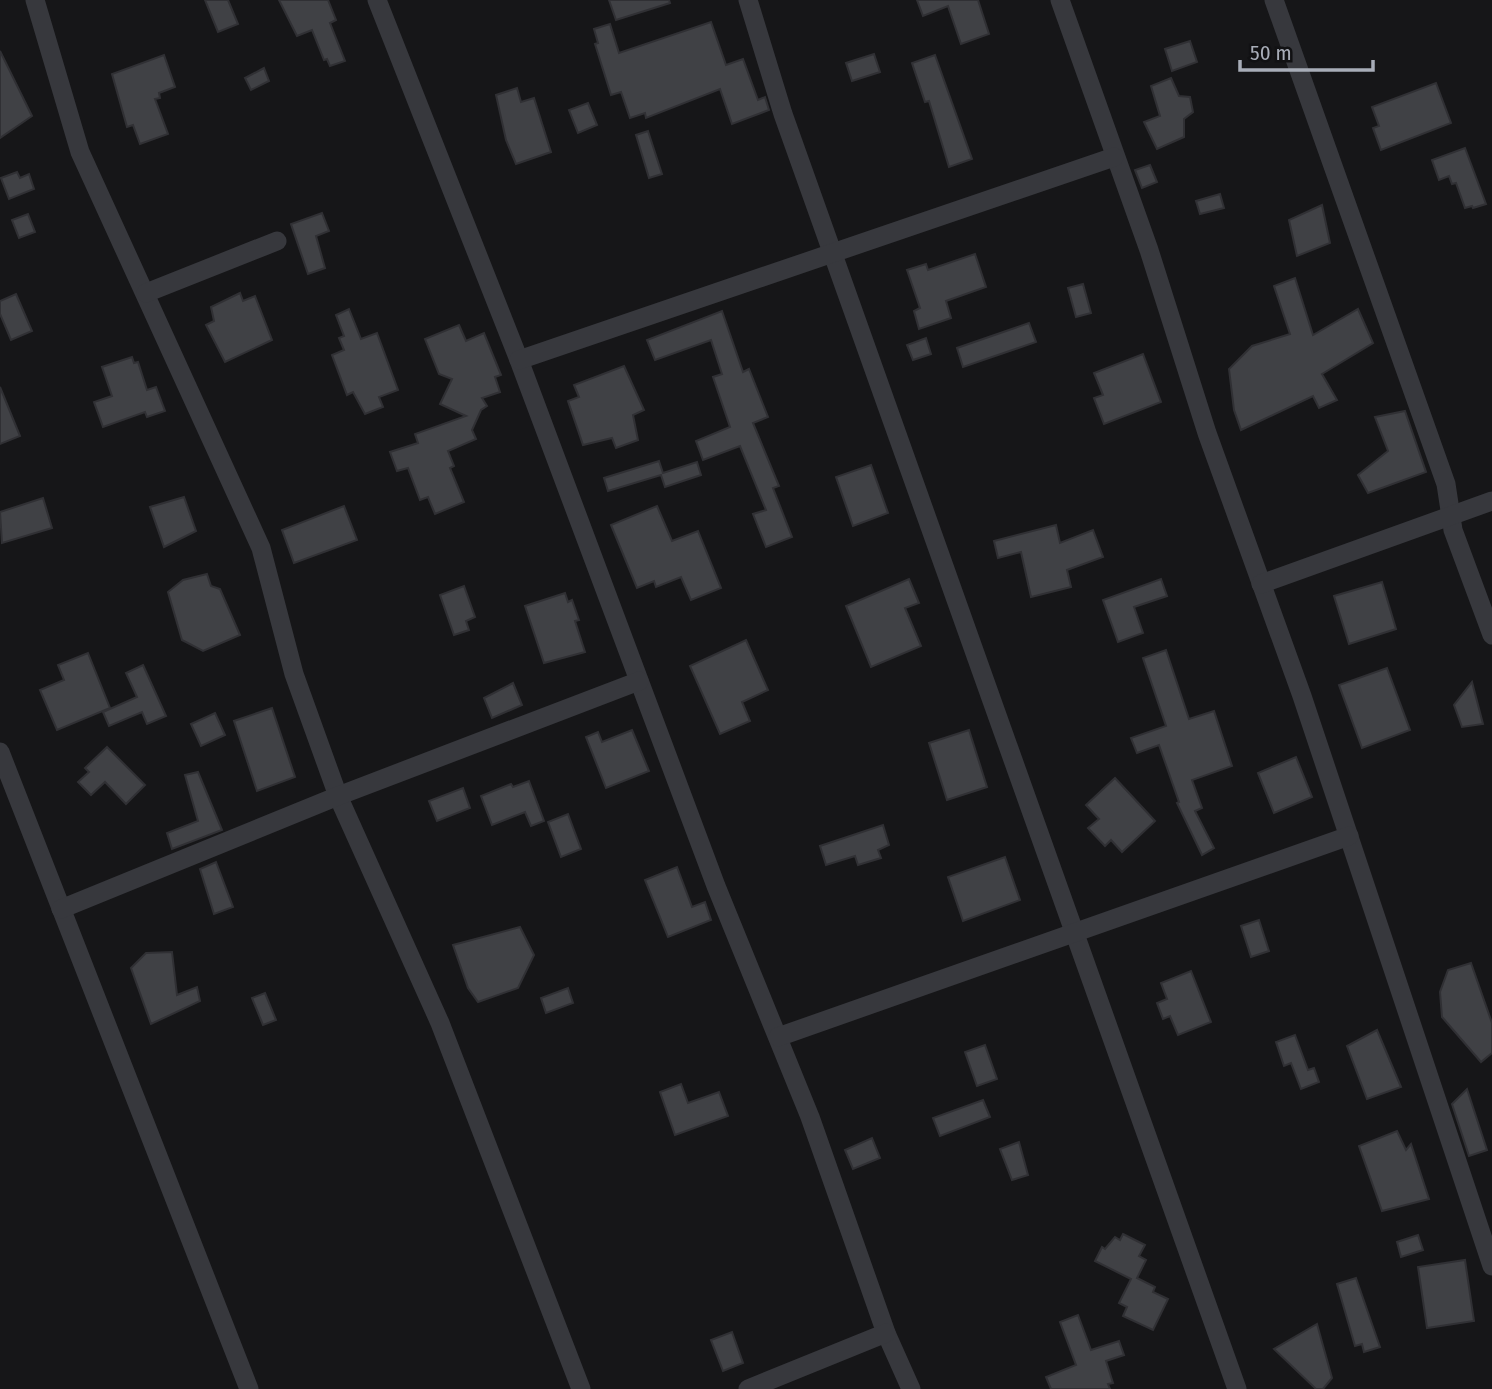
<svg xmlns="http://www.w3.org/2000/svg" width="1492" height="1389" font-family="'Fira Sans Condensed',sans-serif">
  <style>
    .building { fill: #404145; stroke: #303034; stroke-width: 2 }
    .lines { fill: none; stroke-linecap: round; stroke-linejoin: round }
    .minor { stroke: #37383d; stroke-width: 19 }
  </style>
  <rect width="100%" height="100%" fill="#161618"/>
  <!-- building -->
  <g class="building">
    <polygon points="205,0 228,0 238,24 218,32"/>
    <polygon points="279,0 328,0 336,20 330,23 345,61 330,66 327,59 324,60 312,30 297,36"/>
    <polygon points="609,0 669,0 670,3 616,20"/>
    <polygon points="917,0 978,0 989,34 961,44 948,6 923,16"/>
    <polygon points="711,22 726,65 743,59 758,100 765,97 769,110 732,124 720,89 646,118 645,113 630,118 621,92 611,95 595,44 598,43 594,29 610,24 619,53"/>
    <polygon points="1190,41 1197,62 1172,71 1165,49"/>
    <polygon points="0,51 32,116 0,138"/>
    <polygon points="874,54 880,72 852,81 846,63"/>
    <polygon points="164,55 175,87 159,93 160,98 155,99 168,134 140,144 133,125 127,127 112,74"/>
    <polygon points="935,55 972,159 949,167 929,101 925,102 912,63"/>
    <polygon points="264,68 269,81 251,90 245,78"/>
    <polygon points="1171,78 1179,96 1190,97 1193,112 1184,119 1184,137 1157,149 1144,122 1160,116 1151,86"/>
    <polygon points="1436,83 1451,123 1381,150 1373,128 1379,126 1372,107"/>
    <polygon points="517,88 521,102 534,98 551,152 516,164 506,140 496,95"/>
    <polygon points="588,103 597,125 578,133 569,110"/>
    <polygon points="648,131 662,174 649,178 636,135"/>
    <polygon points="1465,148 1486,204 1473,208 1472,206 1465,208 1456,183 1452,184 1449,176 1439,180 1432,160"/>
    <polygon points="1150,165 1157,182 1142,188 1135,170"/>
    <polygon points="17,172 20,178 29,174 34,189 9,199 1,178"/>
    <polygon points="1220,194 1224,208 1200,214 1196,201"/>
    <polygon points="1322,205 1330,243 1297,256 1289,220"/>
    <polygon points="322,213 329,231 316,236 325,268 308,274 291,224"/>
    <polygon points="28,214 35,232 19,238 12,220"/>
    <polygon points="975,254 986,287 946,301 951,318 919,329 914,311 920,308 907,270 926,264 928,270"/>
    <polygon points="1295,278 1313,335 1358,309 1373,343 1322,374 1337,400 1319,408 1313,396 1241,430 1234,410 1229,369 1252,346 1290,334 1274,286"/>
    <polygon points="1083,284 1091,313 1076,317 1068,288"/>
    <polygon points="240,293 243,301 255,296 272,340 225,362 206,325 214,321 211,307"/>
    <polygon points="16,294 32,331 11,340 0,314 0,301"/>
    <polygon points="349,309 361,339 377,333 398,390 379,397 383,407 365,414 353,392 347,395 332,355 344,350 339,338 344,336 336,315"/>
    <polygon points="722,311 743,372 749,369 768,417 753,423 779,486 773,488 792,537 766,547 753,514 766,510 740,446 703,460 696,441 730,427 713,377 722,374 711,340 655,360 647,340"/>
    <polygon points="1029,323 1036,342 963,367 957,348"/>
    <polygon points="459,325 466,341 484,333 501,375 495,377 500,392 482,398 487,406 481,410 472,430 476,439 448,451 454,466 450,468 464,502 435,514 428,497 420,500 408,468 397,471 390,452 418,443 415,434 466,416 440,404 452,379 439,374 425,339"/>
    <polygon points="926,338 931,354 913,360 907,345"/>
    <polygon points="1143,354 1161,402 1104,424 1094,398 1103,395 1094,373"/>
    <polygon points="132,357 134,363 138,362 147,390 156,387 165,411 147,417 145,412 103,427 94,402 112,396 102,367"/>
    <polygon points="624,366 644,410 633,415 638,440 616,448 612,438 583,445 568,401 579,397 574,385"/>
    <polygon points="0,387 20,436 0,444"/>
    <polygon points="1405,411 1426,472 1368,493 1358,475 1388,451 1375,417"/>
    <polygon points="659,461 663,473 697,462 701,475 665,487 661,475 608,491 604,478"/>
    <polygon points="871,465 888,513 853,526 836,477"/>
    <polygon points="184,497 196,531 164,547 150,507"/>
    <polygon points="43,498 52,528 2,543 0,512"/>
    <polygon points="344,506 357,540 294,563 282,530"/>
    <polygon points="657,506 672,541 698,531 721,588 691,600 681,577 656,587 654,581 637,588 611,525"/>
    <polygon points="1056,525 1060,543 1093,530 1103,557 1067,570 1071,587 1031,597 1021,552 998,558 994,541"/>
    <polygon points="207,574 211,586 220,589 240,635 203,651 182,640 168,592 183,580"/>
    <polygon points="909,579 919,603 905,608 921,646 871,667 846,606"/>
    <polygon points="1161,579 1167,596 1134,607 1143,633 1118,642 1103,600"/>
    <polygon points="1382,582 1396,629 1349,644 1334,596"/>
    <polygon points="464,586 475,617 466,621 469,630 454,635 440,595"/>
    <polygon points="565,593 568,602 572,600 579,620 575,621 585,652 544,663 525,606"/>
    <polygon points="746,640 768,690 742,702 750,721 720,734 690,666"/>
    <polygon points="1166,650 1189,719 1214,711 1232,766 1192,780 1202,808 1195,811 1214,848 1202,855 1177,803 1179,802 1159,745 1137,753 1131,738 1166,726 1143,658"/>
    <polygon points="88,653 110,708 57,730 40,690 64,680 58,665"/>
    <polygon points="143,665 166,716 147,724 142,712 109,726 103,712 137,697 126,673"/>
    <polygon points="1387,668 1410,730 1362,748 1339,685"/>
    <polygon points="1472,682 1483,724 1462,727 1454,705"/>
    <polygon points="513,683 522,705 492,718 484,698"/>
    <polygon points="272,708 295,777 257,791 234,721"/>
    <polygon points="215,713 225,735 201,746 191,724"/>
    <polygon points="632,730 649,771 606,788 586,737 598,732 602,742"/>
    <polygon points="969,730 987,787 947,800 929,743"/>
    <polygon points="107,747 145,785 126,804 105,782 91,795 78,782 89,772 85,768"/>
    <polygon points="1296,757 1312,797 1274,813 1258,773"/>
    <polygon points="198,772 222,830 172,849 167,833 198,821 185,775"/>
    <polygon points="1115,778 1155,821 1122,852 1111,840 1105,846 1088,828 1099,819 1086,805"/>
    <polygon points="529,781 544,821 531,826 525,812 492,825 481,796 511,784 513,787"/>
    <polygon points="463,788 470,808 437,821 429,801"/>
    <polygon points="568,814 581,849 561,857 548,822"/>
    <polygon points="883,825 889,845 878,850 881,858 858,865 855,856 826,865 820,846"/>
    <polygon points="1005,857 1020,900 963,921 948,877"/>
    <polygon points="216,862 233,907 214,914 200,869"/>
    <polygon points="677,867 692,907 705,902 711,920 668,937 645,880"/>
    <polygon points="1259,920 1269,951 1251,957 1241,926"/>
    <polygon points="520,927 534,955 518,988 478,1002 468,988 453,945"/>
    <polygon points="172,952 177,995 197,987 200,1001 151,1024 131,968 146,953"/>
    <polygon points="1471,963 1492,1023 1492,1053 1481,1062 1442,1017 1440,992 1448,970"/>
    <polygon points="1191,971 1211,1022 1178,1035 1170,1016 1163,1019 1157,1003 1167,999 1161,983"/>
    <polygon points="568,988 573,1003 546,1013 541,998"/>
    <polygon points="265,993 276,1020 263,1025 252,998"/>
    <polygon points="1377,1030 1401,1087 1367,1099 1347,1046"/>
    <polygon points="1295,1035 1308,1070 1314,1068 1319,1082 1301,1089 1291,1063 1284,1066 1276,1042"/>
    <polygon points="985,1045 997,1079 977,1086 965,1052"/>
    <polygon points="681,1084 688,1103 719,1092 728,1116 675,1135 660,1092"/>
    <polygon points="1467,1089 1487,1150 1469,1156 1452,1104"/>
    <polygon points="983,1100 990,1117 940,1136 933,1118"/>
    <polygon points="1397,1131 1406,1150 1411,1144 1429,1199 1382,1211 1359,1146"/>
    <polygon points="872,1138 880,1158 853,1169 845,1150"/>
    <polygon points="1019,1142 1028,1175 1012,1180 1000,1149"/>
    <polygon points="1123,1234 1145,1245 1139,1256 1146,1260 1137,1278 1155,1287 1153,1292 1168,1299 1153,1330 1123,1316 1127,1307 1119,1303 1131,1279 1095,1261 1102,1247 1105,1249 1115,1237 1120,1240"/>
    <polygon points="1418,1235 1423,1250 1401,1257 1397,1242"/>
    <polygon points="1465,1260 1474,1321 1427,1328 1418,1267"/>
    <polygon points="1356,1278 1380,1347 1364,1352 1362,1344 1355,1346 1337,1284"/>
    <polygon points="1078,1315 1091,1350 1119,1341 1124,1355 1106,1361 1113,1383 1108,1384 1110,1389 1051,1389 1046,1377 1076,1365 1060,1322"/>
    <polygon points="1317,1324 1332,1378 1323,1389 1316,1389 1274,1349"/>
    <polygon points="732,1332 743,1363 723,1371 711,1340"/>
  </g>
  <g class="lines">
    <!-- minor -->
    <g class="minor">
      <polyline points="35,0 80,152 261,548 294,674 338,796 440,1023 581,1389"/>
      <polyline points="377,0 519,360 716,886 810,1117 886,1333 911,1389"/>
      <polyline points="748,0 783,114 1237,1389"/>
      <polyline points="1060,0 1149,250 1207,433 1302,696 1492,1266"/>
      <polyline points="1274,0 1446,484 1453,530 1492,635"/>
      <polyline points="146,293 277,241"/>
      <polyline points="519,360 1114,157"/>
      <polyline points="1261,584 1492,501"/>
      <polyline points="0,752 249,1389"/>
      <polyline points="61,909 338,796 639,681"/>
      <polyline points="778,1037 1349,836"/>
      <polyline points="748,1389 886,1333"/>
    </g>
  </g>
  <!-- scale -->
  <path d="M1240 60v10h133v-10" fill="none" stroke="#a8adb8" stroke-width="3.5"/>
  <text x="1250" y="60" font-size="21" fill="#a8adb8" stroke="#111113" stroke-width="5" paint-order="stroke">50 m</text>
</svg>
